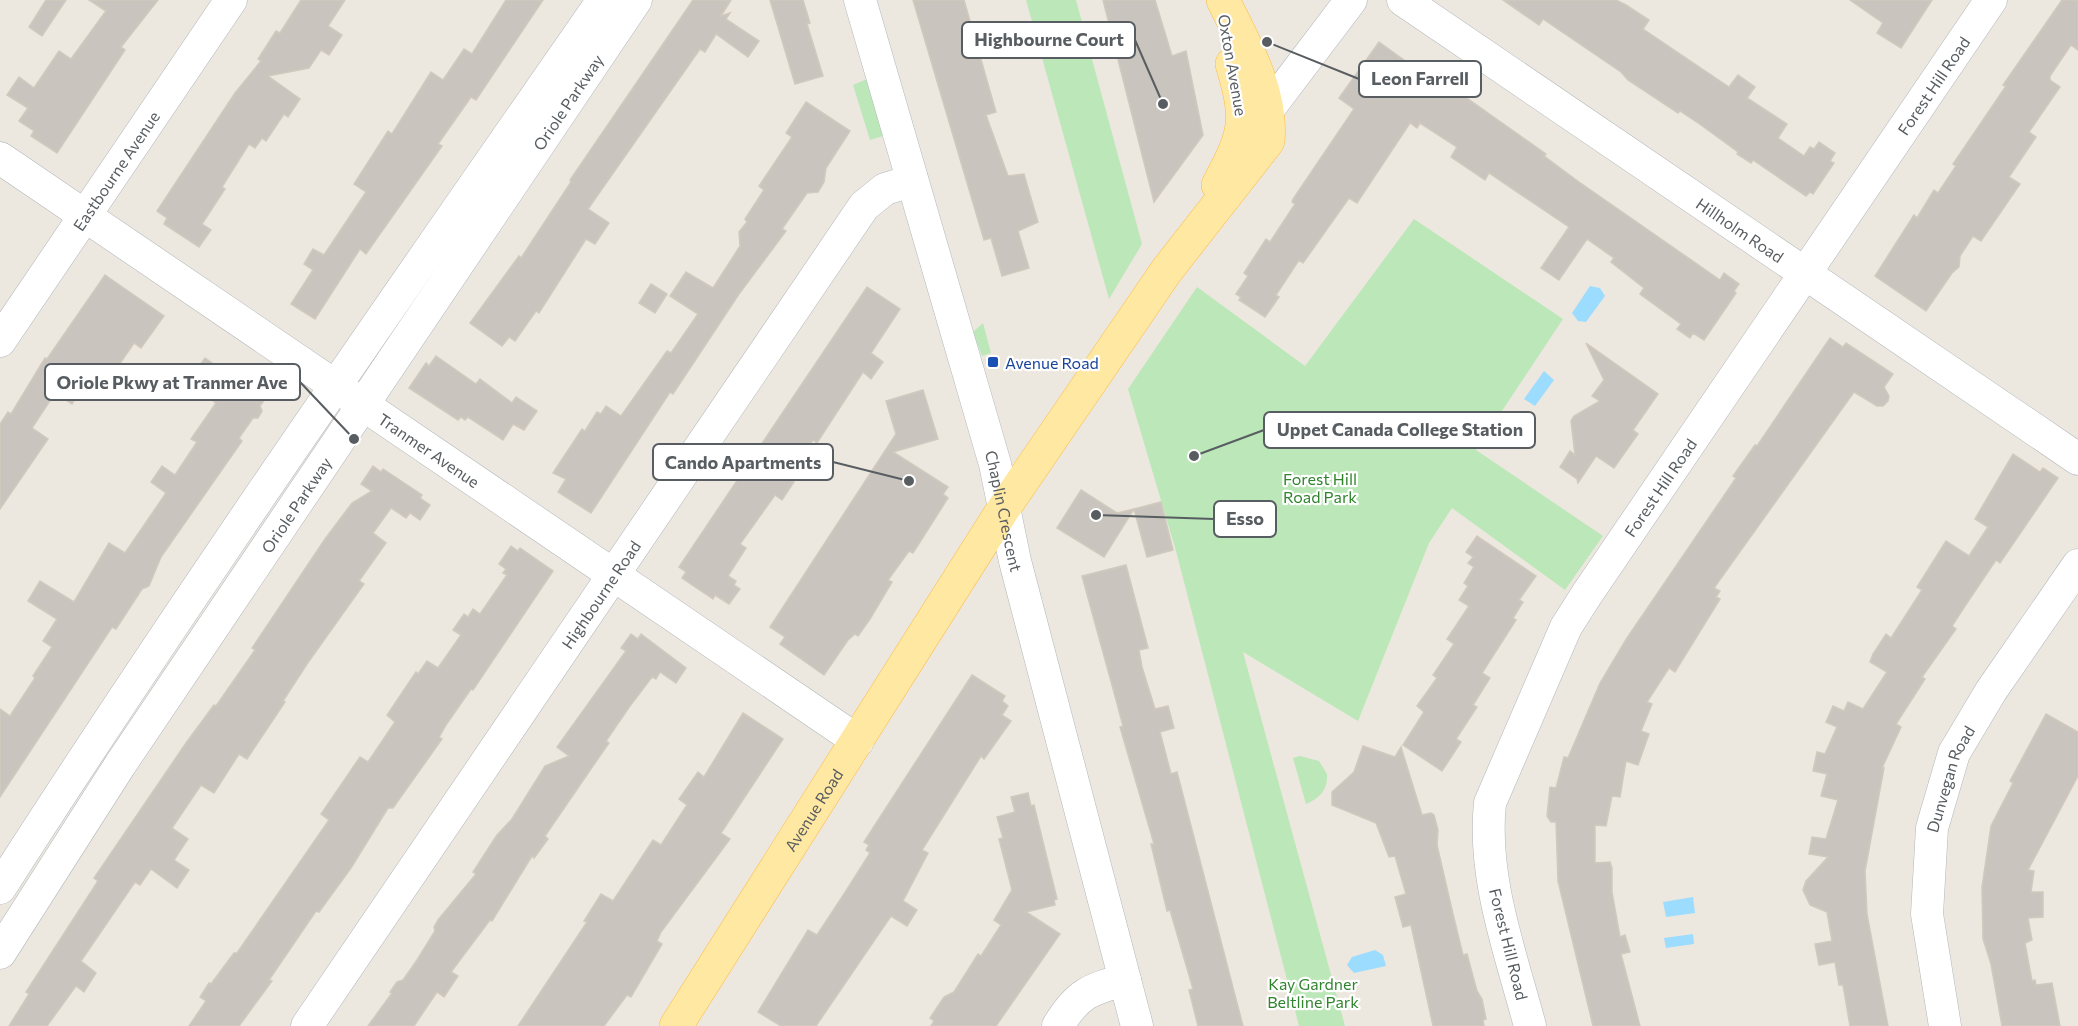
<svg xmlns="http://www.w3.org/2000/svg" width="2078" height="1026" font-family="Commissioner,sans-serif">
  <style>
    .green { fill: #bce7b8 }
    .water { fill: #9cdcff }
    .building { fill: #c9c5be; stroke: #d1c9bd; stroke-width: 1.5 }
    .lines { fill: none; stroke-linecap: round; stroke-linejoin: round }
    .minor-casing { stroke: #b2b6bb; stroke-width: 33 }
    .major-casing { stroke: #fcbb48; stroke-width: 34 }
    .minor { stroke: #fff; stroke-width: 32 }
    .major { stroke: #ffe8a1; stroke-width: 33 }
    .transit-dot { fill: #1a4fb4; stroke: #fff; stroke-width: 2 }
    .labels { text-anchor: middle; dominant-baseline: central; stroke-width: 4.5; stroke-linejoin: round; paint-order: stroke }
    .street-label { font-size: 16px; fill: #585d61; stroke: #fff }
    .transit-label { font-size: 16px; fill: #164399; stroke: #fff; text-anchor: start }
    .park-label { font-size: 16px; fill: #30842e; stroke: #fff }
    .leader { fill: none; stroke: #585d61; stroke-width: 2 }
    .callout-dot { fill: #585d61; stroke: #fff; stroke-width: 2 }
    .callout { fill: #fff; stroke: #585d61; stroke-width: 2 }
    .callout-label { font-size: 18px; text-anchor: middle; font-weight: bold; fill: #585d61 }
  </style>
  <rect width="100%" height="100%" fill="#ede8df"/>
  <!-- green -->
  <g class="green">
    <polygon points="1026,0 1076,0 1142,244 1109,299"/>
    <polygon points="867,79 883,136 870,140 853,85"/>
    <polygon points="1414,219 1563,319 1476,450 1603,536 1565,590 1452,508 1429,543 1358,721 1243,652 1345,1026 1299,1026 1176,551 1128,389 1197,287 1305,366"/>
    <polygon points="983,323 991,353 982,356 973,332"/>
    <path d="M1300,756L1319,761L1327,774C1328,790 1320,798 1306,804L1293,758Z"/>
  </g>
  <!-- water -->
  <g class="water">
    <polygon points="1590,286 1600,288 1605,296 1586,322 1578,321 1572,313"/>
    <polygon points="1544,371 1554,380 1535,406 1524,399"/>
    <polygon points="1693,897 1695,913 1666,917 1663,902"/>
    <polygon points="1693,934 1694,944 1666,948 1664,938"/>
    <polygon points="1375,950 1383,955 1386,966 1354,973 1347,965 1352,957"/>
  </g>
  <!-- building -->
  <g class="building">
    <polygon points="46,0 66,0 42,36 29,27"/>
    <polygon points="89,0 158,0 121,47 125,50 57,153 31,136 34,131 19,121 28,108 7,95 19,77 34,88 59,51 71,59 106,11"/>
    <polygon points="301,0 345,0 328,26 342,35 329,55 321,50 309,68 268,76 300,99 288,117 284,114 266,141 262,138 255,148 249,144 222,187 225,189 202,224 211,230 199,247 164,224 167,218 157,211 235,93 261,61 258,59 276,31 280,33"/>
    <polygon points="506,0 543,0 476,100 471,97 438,144 442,146 366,254 360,249 315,319 291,304 313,270 304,264 313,249 324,255 366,192 354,184 388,131 392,134 431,72 443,80 464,49 472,54"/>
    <polygon points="693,0 731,0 721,16 730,13 726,19 759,41 748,57 716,34 705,52 700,49 588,209 609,223 595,244 586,239 539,313 536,311 515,341 509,337 502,346 470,323 519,256 521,258 571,182 570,180"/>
    <polygon points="770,0 803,0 810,23 807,24 823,76 795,84"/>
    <polygon points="913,0 964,0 996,112 986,115 1008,176 1024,174 1038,222 1018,231 1029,268 1002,276 991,238 984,240"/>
    <polygon points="1103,0 1155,0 1172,56 1186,51 1203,135 1154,202"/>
    <polygon points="1503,0 1616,0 1626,5 1649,20 1643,29 1729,87 1738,75 1755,87 1747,98 1787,124 1778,138 1804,156 1810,147 1814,149 1819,142 1835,153 1830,161 1834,163 1813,194 1810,192 1806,196 1753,160 1751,163 1737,154 1738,152 1701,125 1680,111 1678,113 1628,80 1621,72 1543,19 1539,25"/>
    <polygon points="1850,0 1932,0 1901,48 1877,33 1883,23"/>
    <polygon points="2062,0 2078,0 2078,50 2071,45 2050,76 2050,80 2060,87 2029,132 2036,137 2009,177 2020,184 1981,241 1973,236 1960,256 1959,267 1952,273 1926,311 1875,276 1914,215 1917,218 1934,190 1938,193 1956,166 1953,164 2006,86 2003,85"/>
    <polygon points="1379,42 1418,70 1421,66 1447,84 1546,154 1544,156 1579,182 1720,280 1724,273 1739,284 1734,291 1736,293 1704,340 1693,333 1690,338 1677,329 1681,324 1640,294 1644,288 1611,262 1614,258 1587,239 1559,280 1541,268 1569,227 1489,173 1485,180 1451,157 1457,147 1420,123 1417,128 1410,123 1357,203 1349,198 1303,263 1299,260 1276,295 1279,297 1265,317 1239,300 1241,297 1236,294 1248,276 1244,273 1266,239 1270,242 1295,204 1292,202 1293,199 1354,109 1339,98"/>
    <polygon points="806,102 850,131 826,168 824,182 818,192 807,193 782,229 786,231 739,294 673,394 670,392 591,513 558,492 566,479 553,473 582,429 585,431 597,412 601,414 606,406 621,416 667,351 671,353 698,314 670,296 686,272 713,288 740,246 739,232 747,222 745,219 764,190 759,186 792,137 786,133"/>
    <polygon points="105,275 164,316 141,348 134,343 97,397 82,387 72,404 55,393 32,428 48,439 0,509 0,424 8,412 11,414 45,358 47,359"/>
    <polygon points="651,284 667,294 655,313 639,303"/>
    <polygon points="867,287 900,309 871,353 883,362 871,379 863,372 817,443 813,440 787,477 794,482 782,500 775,495 740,544 746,548 728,576 736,581 734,585 740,589 729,604 715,595 713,599 682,578 686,572 679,567"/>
    <polygon points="1830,338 1843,347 1846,343 1893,374 1884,387 1889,396 1888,401 1883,406 1877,406 1854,392 1714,588 1720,591 1716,597 1720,599 1675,672 1669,668 1647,702 1652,704 1641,731 1649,734 1638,765 1626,761 1620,797 1612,796 1606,826 1595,825 1595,863 1610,862 1612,868 1612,892 1620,937 1625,935 1630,952 1621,954 1640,1026 1593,1026 1558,881 1556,822 1551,822 1547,816 1550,787 1556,788 1564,757 1568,758 1600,683 1627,638 1736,478 1733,476 1755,445 1757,446"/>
    <polygon points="1586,343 1658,394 1633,430 1638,434 1614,468 1596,456 1578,483 1577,479 1560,467 1570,451 1575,455 1571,421 1574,416 1600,401 1592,396 1604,380"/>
    <polygon points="436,356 476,384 480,379 512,403 516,397 537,411 524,430 513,424 503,440 468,417 465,420 461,417 458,420 409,388 426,363 429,366"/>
    <polygon points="205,358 265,399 260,406 262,411 258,418 253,418 239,438 242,441 161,557 149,586 142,589 116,629 112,627 0,797 0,709 10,716 35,678 33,676 52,647 43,641 57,619 28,601 40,581 74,602 109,543 125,553 166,493 151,482 162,466 175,475 197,442 191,439 216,403 187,383"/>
    <polygon points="923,390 938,439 893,452 948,487 943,494 948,498 913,553 909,551 888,580 892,582 870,619 858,636 855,634 848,640 824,675 780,644 785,637 770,627 896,434 886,401"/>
    <polygon points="2013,454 2040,472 2043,468 2058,478 2000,563 1996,560 1969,600 1952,626 1956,629 1922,677 1925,679 1896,724 1901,727 1882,768 1884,768 1865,871 1867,914 1888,1026 1850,1026 1843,985 1839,985 1835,962 1819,965 1815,944 1832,941 1827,912 1810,905 1803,890 1806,881 1828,857 1809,854 1812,837 1826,839 1838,800 1821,796 1827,774 1813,771 1817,752 1825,754 1837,727 1826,722 1833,706 1844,711 1848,702 1863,709 1887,672 1870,662 1873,654 1886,634 1891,638 1922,590 1917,587 1946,541 1969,556 1988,527 1975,519"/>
    <polygon points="373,466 381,472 383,469 422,495 420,498 430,505 420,520 410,513 406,518 391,508 373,533 386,543 359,581 364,584 307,664 283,701 285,702 247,759 239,754 214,793 201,785 172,828 188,839 174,860 189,870 177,888 151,869 140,885 135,882 81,961 96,973 84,992 76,986 47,1026 9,1026 29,994 26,992 98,881 94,878 186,743 214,705 216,706 255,650 252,648 325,539 352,503 372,491 361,484"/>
    <polygon points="1081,490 1117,513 1134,509 1104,557 1057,528"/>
    <polygon points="1161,502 1173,550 1147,557 1134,509"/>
    <polygon points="1477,536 1536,576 1519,600 1523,602 1513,618 1516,620 1482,673 1490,678 1473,705 1477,707 1456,739 1461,742 1442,771 1403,745 1424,712 1417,706 1437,678 1433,675 1454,644 1447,639 1469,606 1459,600 1468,586 1464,583 1474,567 1468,563 1473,557 1466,552"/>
    <polygon points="511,546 518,551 520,548 553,571 473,690 471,689 446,725 439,737 442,739 393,808 388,808 351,868 319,912 316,911 269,980 272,981 239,1026 189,1026 206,1001 200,997 209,983 211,984 234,953 237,953 329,820 321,814 360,757 368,762 395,722 387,715 416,672 418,674 427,661 438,668 461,635 453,630 464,614 468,617 473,609 480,614 507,575 503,573 506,569 499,564"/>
    <polygon points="1126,565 1148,648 1139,650 1142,667 1155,709 1168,706 1174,728 1160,732 1171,774 1177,772 1243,1026 1198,1026 1189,990 1193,989 1170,910 1167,911 1151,844 1154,844 1120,727 1123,726 1112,685 1082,576"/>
    <polygon points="631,634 638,639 641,634 686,668 676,683 660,672 656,679 652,677 630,706 606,741 609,743 595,763 545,836 548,839 534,858 532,856 492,921 490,920 451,972 458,976 444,997 437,992 414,1026 368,1026 392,993 390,992 397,982 403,980 417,960 435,931 434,927 438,920 476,874 473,872 497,835 512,819 545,766 569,756 557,747 626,651 621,648"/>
    <polygon points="972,675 1005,696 1002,701 1008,706 1002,715 1011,721 984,759 981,756 922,850 928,853 903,901 917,910 907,926 891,916 816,1026 781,1026 758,1012 808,930 817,935 844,894 870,853 866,850 869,845 864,842 873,828"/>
    <polygon points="743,713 783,739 721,833 730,839 661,932 657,941 662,944 631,997 627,995 604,1026 518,1026 587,922 584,921 601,894 613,901 653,840 661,845 687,805 679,799 698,772 704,777"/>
    <polygon points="2046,714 2078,732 2078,776 2028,870 2034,871 2031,892 2043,892 2043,917 2028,918 2032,940 2025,943 2032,981 2035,980 2036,985 2052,983 2060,1026 2002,1026 1991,964 1983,939 1982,887 1991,826 2013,783 2010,781"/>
    <polygon points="1363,746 1395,757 1401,747 1422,815 1431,813 1434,815 1438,830 1437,845 1453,914 1463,955 1467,954 1477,991 1482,999 1486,1019 1483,1020 1484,1026 1433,1026 1411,925 1403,927 1395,897 1406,894 1395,856 1389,857 1376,823 1332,805 1332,792 1354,772"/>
    <polygon points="1028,793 1031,806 1034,805 1057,899 1054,900 1055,905 1026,912 1060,934 996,1026 931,1026 934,1021 930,1018 944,997 954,992 978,954 981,956 1001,925 994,920 1012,890 999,839 1003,838 997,817 1015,812 1011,797"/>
  </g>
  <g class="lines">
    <!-- minor casing -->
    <g class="minor-casing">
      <g id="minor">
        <path id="s1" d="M860,0L995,464L1015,561L1137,1026"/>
        <path id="s2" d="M1403,0L2078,459"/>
        <polyline points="1254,128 1351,0"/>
        <path id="s3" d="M0,158L858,741"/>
        <path id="s4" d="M0,341L231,0"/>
        <path d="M0,888C193,587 399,294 603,0"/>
        <path id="s5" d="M0,953L120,765L636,0"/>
        <path id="s6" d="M307,1026L864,206L885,189L911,181"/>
        <path d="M1058,1026C1077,994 1090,989 1125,980"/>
        <path id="s7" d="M1530,1026C1511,954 1482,878 1490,803L1566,627L1587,594L1991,0"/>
        <path id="s8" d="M1945,1026L1927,914L1932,828L1954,753L1991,691L2078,565"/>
      </g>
    </g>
    <!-- major casing -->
    <g class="major-casing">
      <g id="major">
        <path d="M1218,185C1246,133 1249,121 1232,64"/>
        <path id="s9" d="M676,1026L1004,508L1167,270L1268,141C1273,92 1244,43 1223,0"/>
      </g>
    </g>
    <!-- minor -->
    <use href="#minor" class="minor"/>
    <!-- major -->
    <use href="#major" class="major"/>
  </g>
  <!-- markers -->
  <rect class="transit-dot" x="987" y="356" width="12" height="12" rx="3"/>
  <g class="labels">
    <!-- street labels -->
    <g class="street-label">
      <text transform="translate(1233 65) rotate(80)">Oxton Avenue</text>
      <text stroke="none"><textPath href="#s7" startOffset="1074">Forest Hill Road</textPath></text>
      <text stroke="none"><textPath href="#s5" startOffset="1023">Oriole Parkway</textPath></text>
      <text stroke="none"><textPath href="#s4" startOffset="206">Eastbourne Avenue</textPath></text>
      <text stroke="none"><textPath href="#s2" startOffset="408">Hillholm Road</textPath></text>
      <text stroke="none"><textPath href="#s3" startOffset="519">Tranmer Avenue</textPath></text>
      <text stroke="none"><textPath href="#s7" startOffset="588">Forest Hill Road</textPath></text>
      <text stroke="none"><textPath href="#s5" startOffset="537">Oriole Parkway</textPath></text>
      <text stroke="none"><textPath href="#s1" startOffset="531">Chaplin Crescent</textPath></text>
      <text stroke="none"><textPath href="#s6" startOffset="522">Highbourne Road</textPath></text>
      <text stroke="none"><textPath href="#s8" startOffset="252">Dunvegan Road</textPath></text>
      <text stroke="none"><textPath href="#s9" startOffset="256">Avenue Road</textPath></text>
      <text transform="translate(1509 944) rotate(76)">Forest Hill Road</text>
    </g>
    <!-- transit labels -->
    <g class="transit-label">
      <text x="1005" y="362">Avenue Road</text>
    </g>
    <!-- park labels -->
    <g class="park-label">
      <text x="1320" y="478">Forest Hill<tspan x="1320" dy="18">Road Park</tspan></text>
      <text x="1313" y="983">Kay Gardner<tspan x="1313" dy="18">Beltline Park</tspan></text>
    </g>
  </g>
  <!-- callouts -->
  <path class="leader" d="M1163 104L1135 40M1267 42L1359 79M354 439L300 382M1194 456L1264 430M909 481L833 462M1096 515L1214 519"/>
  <g class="callout-dot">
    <circle cx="1163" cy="104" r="6"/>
    <circle cx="1267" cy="42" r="6"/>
    <circle cx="354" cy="439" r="6"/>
    <circle cx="1194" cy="456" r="6"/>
    <circle cx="909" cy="481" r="6"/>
    <circle cx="1096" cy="515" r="6"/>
  </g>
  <g class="callout">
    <rect x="962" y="22" width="173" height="36" rx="6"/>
    <rect x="1359" y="61" width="122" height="36" rx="6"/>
    <rect x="45" y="364" width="255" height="36" rx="6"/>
    <rect x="1264" y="412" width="271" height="36" rx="6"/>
    <rect x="653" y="444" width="180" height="36" rx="6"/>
    <rect x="1214" y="501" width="62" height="36" rx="6"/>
  </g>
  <g class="callout-label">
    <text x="1049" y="46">Highbourne Court</text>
    <text x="1420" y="85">Leon Farrell</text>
    <text x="172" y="389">Oriole Pkwy at Tranmer Ave</text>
    <text x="1400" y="436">Uppet Canada College Station</text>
    <text x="743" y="469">Cando Apartments</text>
    <text x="1245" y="525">Esso</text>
  </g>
</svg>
